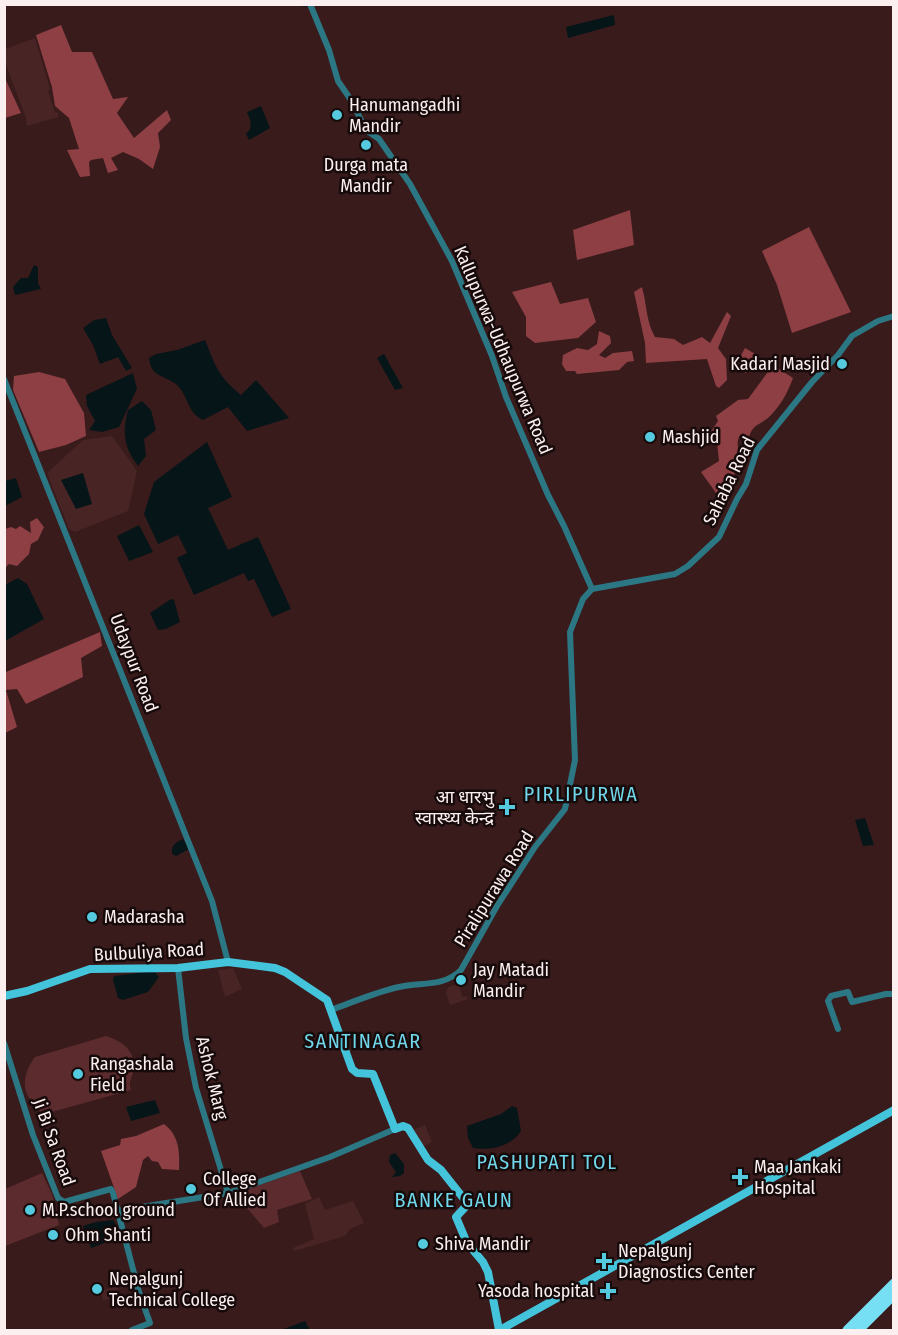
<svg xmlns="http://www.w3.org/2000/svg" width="898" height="1335" font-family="'Fira Sans Condensed','Noto Sans Devanagari',sans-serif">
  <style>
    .built { fill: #492425 }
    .green { fill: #5c2b2e }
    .forest { fill: #8d3f44 }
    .water { fill: #061518 }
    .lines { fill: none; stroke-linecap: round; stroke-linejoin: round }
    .stream { stroke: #061518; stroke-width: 1.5 }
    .minor { stroke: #2c7784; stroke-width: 6 }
    .major { stroke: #44c4db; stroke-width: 8 }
    .highway { stroke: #77dff3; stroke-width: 9 }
    .poi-dot { fill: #55cadf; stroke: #170a0a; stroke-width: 2 }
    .labels { text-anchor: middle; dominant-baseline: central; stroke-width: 5; stroke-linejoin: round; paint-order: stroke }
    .poi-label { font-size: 18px; fill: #fcefef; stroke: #170a0a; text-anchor: start }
    .street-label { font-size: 18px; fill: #fcefef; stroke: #170a0a }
    .neighbourhood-label { font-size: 20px; letter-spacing: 1.5px; fill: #71d8ec; stroke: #170a0a }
  </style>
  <rect width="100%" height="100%" fill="#391b1c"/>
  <!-- built -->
  <g class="built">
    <polygon points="35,38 50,89 48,91 55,113 58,112 58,117 27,126 26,118 5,62 5,49"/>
    <polygon points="112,436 137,471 128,511 75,532 69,529 47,473 83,440"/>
    <polygon points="233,968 242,989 225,997 218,970"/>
    <polygon points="454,985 460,987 462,997 466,996 468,999 450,1005 446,993 448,987"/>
    <polygon points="425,1125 432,1142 423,1147 413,1130"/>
    <polygon points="319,1197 325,1210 353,1201 364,1223 350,1229 345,1236 294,1251 293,1248 314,1239 305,1204"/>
    <polygon points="117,1286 120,1294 109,1295 109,1299 103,1300 100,1291"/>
  </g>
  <!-- green -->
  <g class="green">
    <path d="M106,1036C123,1041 137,1052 133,1071C132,1079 128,1081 131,1090L41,1115C39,1107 35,1105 30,1099C20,1085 26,1069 35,1057Z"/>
    <polygon points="300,1171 312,1199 277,1210 279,1222 264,1228 235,1194"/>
    <polygon points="42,1173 52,1194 59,1225 5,1246 5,1189"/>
  </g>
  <!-- forest -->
  <g class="forest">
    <polygon points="61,25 72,52 92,52 113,99 128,97 117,113 134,138 167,110 171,120 158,133 160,147 153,169 139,159 123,152 111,158 118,170 108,173 103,158 91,160 89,162 90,176 80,177 67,150 79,149 69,118 55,106 52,87 36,35"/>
    <polygon points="4,76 21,113 5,118 4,118"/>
    <polygon points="630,210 634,245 577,260 573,230"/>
    <polygon points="809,227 851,312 792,333 777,285 762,251"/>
    <polygon points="551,282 560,304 588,298 596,322 578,338 535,343 526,336 526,317 512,292"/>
    <path d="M642,287C647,305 646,322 655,337L674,339L683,345L702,337L710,343L727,312L731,316L718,348L726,359L727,380L719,388L716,386L707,359L646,363L645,343L634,292Z"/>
    <polygon points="599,331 610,336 611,343 599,355 605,358 613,353 632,351 634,361 627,362 619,370 577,374 575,371 566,371 562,364 563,355 577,348 588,350 597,344"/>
    <polygon points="745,348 757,355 746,373 735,366"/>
    <path d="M773,365L793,378C788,392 780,407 768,418C758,426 753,424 749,437L740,435C736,443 737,449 743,455L740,466L720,494L716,493L701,472L719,461L717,442L710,433L718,421L716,416L738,400L748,399Z"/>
    <polygon points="39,372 65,379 84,413 86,436 66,445 39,452 13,390 14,376"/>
    <polygon points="37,518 44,527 38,540 31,544 29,554 17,566 9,564 5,568 5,529 11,527 16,529 20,526 31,533 30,522"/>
    <polygon points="100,632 102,646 81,658 83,677 26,704 17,689 6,690 17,727 5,733 5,670 6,672"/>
    <path d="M164,1124C179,1135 180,1152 179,1170L162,1169L158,1162L152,1161L148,1156L143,1160L136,1187L118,1199L101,1151L120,1145L121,1139L136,1136Z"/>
  </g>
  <!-- water -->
  <g class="water">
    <polygon points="614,15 615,25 568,38 566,27"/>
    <path d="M261,106L270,128L249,140L246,134C254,127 250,120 247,112Z"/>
    <polygon points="34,265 38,267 38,283 41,289 15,295 13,287 21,278 28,278"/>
    <polygon points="106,318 112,335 132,368 126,371 118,357 100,364 93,345 83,328 94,320"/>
    <path d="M205,340C216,367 218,376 241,395L256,380L289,418L247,431L228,407L203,420C187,412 189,398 178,386C167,375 151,379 149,358L156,354L177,350Z"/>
    <polygon points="384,354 403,388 395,390 377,358"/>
    <polygon points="133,373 137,389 119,427 102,432 89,430 95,421 87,406 86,395"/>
    <path d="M142,401L151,410L156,430L144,439L146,456L138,466C124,447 122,433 128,410Z"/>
    <polygon points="207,442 232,497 208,508 228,550 258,537 291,609 272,617 254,579 248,581 244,573 194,595 177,558 187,553 178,535 158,544 144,514 154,482"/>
    <polygon points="83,473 92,504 76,509 61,480"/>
    <polygon points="16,478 22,497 5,506 5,481"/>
    <polygon points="139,525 153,552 129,561 117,536"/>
    <polygon points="18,578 27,584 44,619 5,641 5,585"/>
    <polygon points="171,599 174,600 180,622 166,629 158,630 150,613"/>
    <polygon points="865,818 874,845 863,846 855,820"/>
    <path d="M183,839L189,849L176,856L172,854C171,845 175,843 183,839Z"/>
    <polygon points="154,971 159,977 148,992 123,1000 118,998 113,980 114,976"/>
    <polygon points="155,1100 160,1113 131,1121 126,1107"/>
    <path d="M512,1106L517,1108L521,1131C512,1146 489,1151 473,1148L468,1138L467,1126L501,1114Z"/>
    <polygon points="395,1153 404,1164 404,1173 400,1176 392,1177 396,1172 389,1162 390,1155"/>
    <polygon points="113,1220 116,1224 119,1240 115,1239 91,1248 83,1226 96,1222"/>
    <polygon points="305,1321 310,1330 281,1330"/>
  </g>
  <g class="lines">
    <!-- stream -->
    <polyline class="stream" points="277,4 309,6"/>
    <!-- minor -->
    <g class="minor">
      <polyline points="310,4 329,50 338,81 351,100 366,130 379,139 410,184 452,261 492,356 506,397 548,495 564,526 592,589"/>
      <polyline points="4,379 212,901 228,962"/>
      <polyline points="592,589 675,574 688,566 719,537 737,499 746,484 757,450 812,382 838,355 852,336 878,321 894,316"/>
      <polyline points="178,968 186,1038 196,1088 228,1193"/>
      <path d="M331,1010C353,1002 376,992 399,987C421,982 444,987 461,970L497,906L535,847L565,809L575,760L570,632L583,599L592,589"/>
      <polyline points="838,1029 828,1001 831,996 848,992 852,1002 886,994 894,994"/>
      <polyline points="4,1043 33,1135 58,1198 64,1202 111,1189 113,1193 139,1292 150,1323 132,1330"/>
      <polyline points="117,1211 228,1193 330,1157 395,1129"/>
    </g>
    <!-- major -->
    <g class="major">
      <polyline points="4,996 27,991 90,969 178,968 228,962 275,968 285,972 327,1000 352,1069 357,1073 373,1074 395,1129 403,1126 408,1128 428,1160 441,1170 468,1204 456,1217 467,1243 483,1262 488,1272 499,1330"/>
      <polyline points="500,1330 894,1110"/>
    </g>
    <!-- highway -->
    <g class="highway">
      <polyline points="847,1330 894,1283"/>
      <polyline points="859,1330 894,1295"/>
    </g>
  </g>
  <!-- markers -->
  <g class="poi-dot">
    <circle cx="337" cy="115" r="6"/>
    <circle cx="366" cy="145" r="6"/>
    <circle cx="842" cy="364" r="6"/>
    <circle cx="650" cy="437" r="6"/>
    <path d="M504 798h6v6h6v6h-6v6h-6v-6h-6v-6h6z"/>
    <circle cx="92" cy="917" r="6"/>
    <circle cx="461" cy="980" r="6"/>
    <circle cx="78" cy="1074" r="6"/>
    <path d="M737 1168h6v6h6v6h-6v6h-6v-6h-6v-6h6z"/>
    <circle cx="191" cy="1189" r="6"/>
    <circle cx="30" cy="1210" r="6"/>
    <circle cx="53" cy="1235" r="6"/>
    <circle cx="423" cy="1244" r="6"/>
    <path d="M601 1252h6v6h6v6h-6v6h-6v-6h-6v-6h6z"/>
    <circle cx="97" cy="1289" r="6"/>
    <path d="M605 1282h6v6h6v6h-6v6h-6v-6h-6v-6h6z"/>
  </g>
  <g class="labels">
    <!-- poi labels -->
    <g class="poi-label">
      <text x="349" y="105">Hanumangadhi<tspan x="349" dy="21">Mandir</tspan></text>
      <text x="366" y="165" text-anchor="middle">Durga mata<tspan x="366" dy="21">Mandir</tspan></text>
      <text x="830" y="364" text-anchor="end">Kadari Masjid</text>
      <text x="662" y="437">Mashjid</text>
      <text x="494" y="797" text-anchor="end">आ धारभु<tspan x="494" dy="21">स्वास्थ्य केन्द्र</tspan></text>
      <text x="104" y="917">Madarasha</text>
      <text x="473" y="970">Jay Matadi<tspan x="473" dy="21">Mandir</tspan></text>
      <text x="90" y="1064">Rangashala<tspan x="90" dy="21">Field</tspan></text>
      <text x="754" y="1167">Maa Jankaki<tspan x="754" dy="21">Hospital</tspan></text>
      <text x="203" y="1179">College<tspan x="203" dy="21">Of Allied</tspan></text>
      <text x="42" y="1210">M.P.school ground</text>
      <text x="65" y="1235">Ohm Shanti</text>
      <text x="435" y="1244">Shiva Mandir</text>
      <text x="618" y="1251">Nepalgunj<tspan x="618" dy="21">Diagnostics Center</tspan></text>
      <text x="109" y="1279">Nepalgunj<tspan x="109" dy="21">Technical College</tspan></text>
      <text x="594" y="1291" text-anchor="end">Yasoda hospital</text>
    </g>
    <!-- street labels -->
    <g class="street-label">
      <text transform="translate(503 350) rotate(67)">Kallupurwa-Udhaupurwa Road</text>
      <text transform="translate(729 481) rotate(-64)">Sahaba Road</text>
      <text transform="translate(134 663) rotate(69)">Udaypur Road</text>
      <text transform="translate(494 889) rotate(-58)">Piralipurawa Road</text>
      <text transform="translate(149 952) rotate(-3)">Bulbuliya Road</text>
      <text transform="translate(212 1078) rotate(76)">Ashok Marg</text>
      <text transform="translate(54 1142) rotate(70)">Ji Bi Sa Road</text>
    </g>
    <!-- neighbourhood labels -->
    <g class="neighbourhood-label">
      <text x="581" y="794">PIRLIPURWA</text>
      <text x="363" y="1041">SANTINAGAR</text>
      <text x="547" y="1162">PASHUPATI TOL</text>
      <text x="454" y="1200">BANKE GAUN</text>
    </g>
  </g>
  <!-- border -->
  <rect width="898" height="1335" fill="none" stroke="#fcefef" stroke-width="12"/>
</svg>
